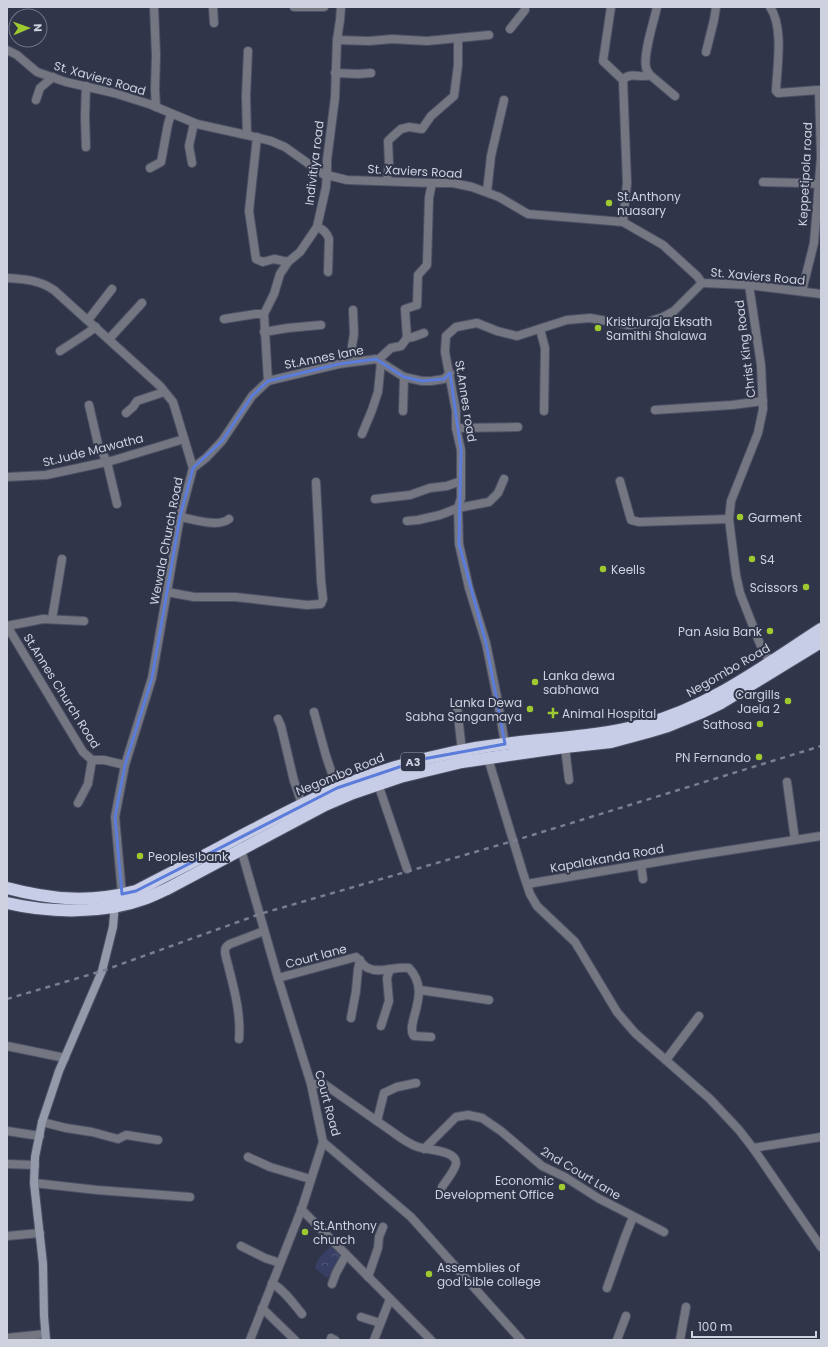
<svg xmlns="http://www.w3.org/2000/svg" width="828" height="1347" font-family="Poppins,sans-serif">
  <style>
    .park { fill: url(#park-crowns) }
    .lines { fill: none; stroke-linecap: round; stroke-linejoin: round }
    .street-casing { stroke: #4d5165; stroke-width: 10 }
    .secondary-casing { stroke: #4d5165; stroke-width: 10 }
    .highway-casing { stroke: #4d5165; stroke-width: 14 }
    .street { stroke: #747681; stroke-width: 8 }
    .secondary { stroke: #959aab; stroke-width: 8 }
    .highway { stroke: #c7cde7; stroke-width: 12 }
    .rail { stroke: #7a7e90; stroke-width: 2.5; stroke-dasharray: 5 5; stroke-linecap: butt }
    .marked { fill: none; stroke: #5b7cda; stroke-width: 3; stroke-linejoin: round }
    .poi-dot { fill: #9eca2f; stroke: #31354a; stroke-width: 1.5 }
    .labels { text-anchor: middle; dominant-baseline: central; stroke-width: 4; stroke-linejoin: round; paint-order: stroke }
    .shield { fill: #31354a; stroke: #9fa3b2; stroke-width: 1 }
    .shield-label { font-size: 11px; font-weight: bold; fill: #ced2df }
    .street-label { font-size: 12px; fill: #ced2df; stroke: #31354a }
    .poi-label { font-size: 12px; fill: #ced2df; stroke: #31354a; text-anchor: start }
  </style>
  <defs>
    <pattern id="park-crowns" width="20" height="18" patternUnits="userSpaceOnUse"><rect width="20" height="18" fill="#383f64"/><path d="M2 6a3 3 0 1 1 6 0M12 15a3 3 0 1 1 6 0" fill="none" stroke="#545a7a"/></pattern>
  </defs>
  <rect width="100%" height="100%" fill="#31354a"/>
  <!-- park -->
  <polygon class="park" points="333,1244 345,1255 329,1277 326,1277 315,1268 319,1258"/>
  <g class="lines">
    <!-- street casing -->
    <g class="street-casing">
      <g id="street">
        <polyline points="154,7 156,55 155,90 156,107"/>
        <polyline points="213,7 214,23"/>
        <polyline points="294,7 324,7"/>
        <polyline points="611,7 603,61 623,80"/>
        <path d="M770,7C784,27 777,67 776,91L778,93L818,90L819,91L821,157L814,243L802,291"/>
        <polyline points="510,29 525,10 525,7"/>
        <polyline points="337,40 369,41 392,39 427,41 489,35"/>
        <polyline points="7,50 17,55 37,72 66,82 114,93 149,104 197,124 251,136 271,141 285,147 323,174 347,180 432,183 453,183 472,187 499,197 528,214 623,222 663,245 697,276 702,283 749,285 821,294"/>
        <polyline points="706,52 714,20 716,7"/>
        <polyline points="335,73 358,74 371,73"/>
        <polyline points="650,75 675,96"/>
        <polyline points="86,86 85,117 86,147"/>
        <polyline points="36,100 40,88 53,77"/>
        <polyline points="247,135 246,96 248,51"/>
        <polyline points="257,137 249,211 256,259 263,262 274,259 288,262"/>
        <polyline points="192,163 189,146 194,123"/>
        <polyline points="150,168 161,162 168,124 171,114"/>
        <polyline points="387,181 389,163 388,141 392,137 401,129 409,127 422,129 431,116 454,96 458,65 458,39"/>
        <polyline points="763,182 803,183 818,184"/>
        <polyline points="487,192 491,156 504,100"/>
        <path d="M623,222L627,183L623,80C630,71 641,79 650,75C649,73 646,70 646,67C643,54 654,21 657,7"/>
        <path d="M317,227C323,229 327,233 329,239L328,272"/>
        <path d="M7,278C25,279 39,280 54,290L160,386L173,402L193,468L180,517L152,678L125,765L115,817L122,894"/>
        <polyline points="749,285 761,365 763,409 758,433 731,501 729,519 736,575 740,593 760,644 770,662"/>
        <polyline points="353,310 354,334 352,346 353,362"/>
        <polyline points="224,319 256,314 264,314"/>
        <polyline points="88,320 112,289"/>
        <polyline points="540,329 545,348 544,411"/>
        <polyline points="264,332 288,328 321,325"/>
        <polyline points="407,338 405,309 417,305 418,275 427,265 429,198 432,183"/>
        <polyline points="109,339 142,303"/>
        <polyline points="60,351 86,334 96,327"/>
        <polyline points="378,360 391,348 401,346 407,338 413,337 424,333"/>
        <polyline points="268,381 339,364 376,359 404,377 422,381 431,381 444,379 450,373"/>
        <polyline points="89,405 98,444 107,462 117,504"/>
        <polyline points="655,410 732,405 763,401"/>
        <polyline points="403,411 404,377"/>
        <polyline points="126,413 133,407 137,401 164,392"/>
        <polyline points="456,428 518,427"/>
        <polyline points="362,434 372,410 378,392 381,362"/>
        <polyline points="193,468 206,458 222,441 252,396 268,381 264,314 274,294 280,274 288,262 300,252 317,227 326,187 327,174 327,160 335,98 337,40 340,20 341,7"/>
        <polyline points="7,477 46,475 111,461 184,439"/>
        <polyline points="620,481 631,520 639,522 729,519"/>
        <polyline points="375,499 410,495 430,488 447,486 461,481"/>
        <path d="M180,517C193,519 218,528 229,519"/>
        <polyline points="407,521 418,520 440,515 458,508 489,502 498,493 504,479"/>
        <polyline points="167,592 194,597 235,597 307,605 321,604 323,599 321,581 316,482"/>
        <polyline points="52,619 62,559"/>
        <polyline points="7,626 83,752 92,760 104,760 125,765"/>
        <polyline points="7,626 43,619 84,621"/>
        <polyline points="457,707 462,751"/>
        <polyline points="314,712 326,756 337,788"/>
        <polyline points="278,719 281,726 294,781 302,804"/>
        <polyline points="505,744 497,697 486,643 469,588 459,544 458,508 461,498 461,450 456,428 456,411 445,352 446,336 456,327 477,323 497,331 517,336 567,320 590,318 629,325 644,323 663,317 674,311 702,283"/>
        <polyline points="565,747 569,780"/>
        <polyline points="487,755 523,873 530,894 537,906 575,942 617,1012 635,1033 710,1099 739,1130 753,1148 821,1247"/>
        <polyline points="787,782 795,840"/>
        <polyline points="378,784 407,869"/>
        <polyline points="78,803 88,784 92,760"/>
        <polyline points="240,846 278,978 311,1084 323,1142 302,1208 250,1340"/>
        <polyline points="641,865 643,879"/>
        <polyline points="527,884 692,856 821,836"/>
        <path d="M278,978L356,957C360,960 363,966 368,968C380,974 395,966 409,968C433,993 404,1024 414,1036L431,1037"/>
        <polyline points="420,990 489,1000"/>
        <polyline points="351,1018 356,991 358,969 360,960"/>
        <polyline points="381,1026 389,1001 387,978 390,969"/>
        <path d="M239,1039C241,1016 235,992 229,969C228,963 225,957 225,951C225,947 227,946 230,944L264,931"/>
        <polyline points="7,1046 65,1058"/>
        <polyline points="666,1060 699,1016"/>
        <path d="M311,1084H324L394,1133C402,1139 409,1144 418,1147C427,1150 456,1150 456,1163C456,1169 446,1181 442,1187"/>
        <polyline points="377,1121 384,1093 397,1087 416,1083"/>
        <polyline points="42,1122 66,1128 92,1132 118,1139 126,1135 158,1140"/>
        <polyline points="7,1131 40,1136"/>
        <polyline points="323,1142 411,1217 521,1340"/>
        <polyline points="753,1148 821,1137"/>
        <polyline points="424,1149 456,1117 468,1115 482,1118 501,1131 542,1166 565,1177 598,1198 664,1232"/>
        <polyline points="248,1157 270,1167 310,1179"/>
        <polyline points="7,1164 35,1165"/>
        <polyline points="34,1183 97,1190 190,1197"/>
        <polyline points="301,1209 431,1340"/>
        <polyline points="7,1236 40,1233"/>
        <polyline points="241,1246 265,1258 280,1263"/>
        <polyline points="368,1277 378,1248 379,1237 383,1227"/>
        <path d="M272,1283C285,1291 293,1303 302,1314"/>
        <polyline points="332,1284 336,1273 346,1255"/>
        <polyline points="607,1288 625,1237 633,1217"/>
        <polyline points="262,1308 295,1340"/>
        <polyline points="361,1317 380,1323"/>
        <polyline points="7,1338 45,1334"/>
        <polyline points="331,1338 335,1340"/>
        <polyline points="374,1340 390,1299"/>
        <polyline points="617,1340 626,1316"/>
        <polyline points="680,1340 686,1307"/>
      </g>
    </g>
    <!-- secondary casing -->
    <g class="secondary-casing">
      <polyline id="secondary" points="46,1340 44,1316 43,1264 34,1183 35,1157 42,1122 59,1071 102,971 113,927 115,903"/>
    </g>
    <!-- highway casing -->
    <g class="highway-casing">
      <g id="highway">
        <path d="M7,888C52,900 91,903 136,891C170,873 205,856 239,837C291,810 342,782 399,766C433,756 469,748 504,744C551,738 598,737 645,724C710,707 765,665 821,629"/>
        <path d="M7,903C49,913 104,914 144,899C152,896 160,892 167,889L325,805L353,793L400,777L462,762L565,747L611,742L648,732L668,726L700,713L721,703L821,642"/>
      </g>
    </g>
    <!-- street -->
    <use href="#street" class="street"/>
    <!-- secondary -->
    <use href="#secondary" class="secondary"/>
    <!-- highway -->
    <use href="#highway" class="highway"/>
    <!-- rail -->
    <polyline class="rail" points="7,999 102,971 260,914 513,841 821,746"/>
  </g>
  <!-- marked area -->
  <path class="marked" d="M376,359L404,377L422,381L444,379L450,373L461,450L459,544L486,643L505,744L423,759L337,788L136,891L122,894L115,817L125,765L152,678L180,517L193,468L222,441L252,396L268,381L339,364Z"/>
  <!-- markers -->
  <g class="poi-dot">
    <circle cx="609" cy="203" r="4"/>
    <circle cx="598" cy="328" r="4"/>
    <circle cx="740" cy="517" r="4"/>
    <circle cx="752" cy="559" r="4"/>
    <circle cx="603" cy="569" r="4"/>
    <circle cx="806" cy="587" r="4"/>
    <circle cx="770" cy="631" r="4"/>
    <circle cx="535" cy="682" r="4"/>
    <circle cx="788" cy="701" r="4"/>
    <circle cx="530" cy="709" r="4"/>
    <path d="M551 707h4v4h4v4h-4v4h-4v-4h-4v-4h4z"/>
    <circle cx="760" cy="724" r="4"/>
    <circle cx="759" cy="757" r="4"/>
    <circle cx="140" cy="856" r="4"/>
    <circle cx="562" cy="1187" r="4"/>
    <circle cx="305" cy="1232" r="4"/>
    <circle cx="429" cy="1274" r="4"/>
  </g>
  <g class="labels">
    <!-- shield labels -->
    <rect class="shield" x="401" y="753" width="24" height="18" rx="3"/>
    <g class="shield-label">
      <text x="413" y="762">A3</text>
    </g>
    <!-- street labels -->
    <g class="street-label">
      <text transform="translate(100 78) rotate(16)">St. Xaviers Road</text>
      <text transform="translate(314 163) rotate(-83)">Indivitiya road</text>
      <text transform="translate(415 171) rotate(3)">St. Xaviers Road</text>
      <text transform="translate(805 174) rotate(-87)">Keppetipola road</text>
      <text transform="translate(758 276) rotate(5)">St. Xaviers Road</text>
      <text transform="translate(745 349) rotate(-97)">Christ King Road</text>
      <text transform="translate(324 357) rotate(-11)">St.Annes lane</text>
      <text transform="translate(466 401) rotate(81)">St.Annes road</text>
      <text transform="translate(93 450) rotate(-14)">St.Jude Mawatha</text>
      <text transform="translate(166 541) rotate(-79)">Wewala Church Road</text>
      <text transform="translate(728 670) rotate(-30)">Negombo Road</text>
      <text transform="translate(62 691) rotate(58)">St.Annes Church Road</text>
      <text transform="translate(340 774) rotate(-22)">Negombo Road</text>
      <text transform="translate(607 858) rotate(-10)">Kapalakanda Road</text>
      <text transform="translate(316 956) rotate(-15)">Court lane</text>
      <text transform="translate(328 1103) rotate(75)">Court Road</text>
      <text transform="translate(581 1173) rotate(31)">2nd Court Lane</text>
    </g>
    <!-- poi labels -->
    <g class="poi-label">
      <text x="617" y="196">St.Anthony<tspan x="617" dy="14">nuasary</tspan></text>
      <text x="606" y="321">Kristhuraja Eksath<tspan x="606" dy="14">Samithi Shalawa</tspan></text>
      <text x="748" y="517">Garment</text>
      <text x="760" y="559">S4</text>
      <text x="611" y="569">Keells</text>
      <text x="798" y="587" text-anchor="end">Scissors</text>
      <text x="762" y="631" text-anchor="end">Pan Asia Bank</text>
      <text x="543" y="675">Lanka dewa<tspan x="543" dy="14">sabhawa</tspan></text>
      <text x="780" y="694" text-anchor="end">Cargills<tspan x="780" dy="14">Jaela 2</tspan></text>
      <text x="522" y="702" text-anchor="end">Lanka Dewa<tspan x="522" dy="14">Sabha Sangamaya</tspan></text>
      <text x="562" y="713">Animal Hospital</text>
      <text x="752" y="724" text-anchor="end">Sathosa</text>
      <text x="751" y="757" text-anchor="end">PN Fernando</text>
      <text x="148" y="856">Peoples bank</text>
      <text x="554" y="1180" text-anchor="end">Economic<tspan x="554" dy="14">Development Office</tspan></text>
      <text x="313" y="1225">St.Anthony<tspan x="313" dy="14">church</tspan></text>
      <text x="437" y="1267">Assemblies of<tspan x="437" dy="14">god bible college</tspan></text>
    </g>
  </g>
  <!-- border -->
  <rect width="828" height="1347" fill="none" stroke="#ced2df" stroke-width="16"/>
  <!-- north arrow -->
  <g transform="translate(28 28) rotate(88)"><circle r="19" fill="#31354a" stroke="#707486"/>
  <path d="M0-3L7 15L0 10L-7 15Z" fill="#9eca2f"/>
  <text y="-6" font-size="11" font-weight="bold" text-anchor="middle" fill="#ced2df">N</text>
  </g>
  <!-- scale -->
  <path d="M692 1331v6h124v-6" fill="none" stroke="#ced2df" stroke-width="2"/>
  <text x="698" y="1331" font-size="12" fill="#ced2df" stroke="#31354a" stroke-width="3" paint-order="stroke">100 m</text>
</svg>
